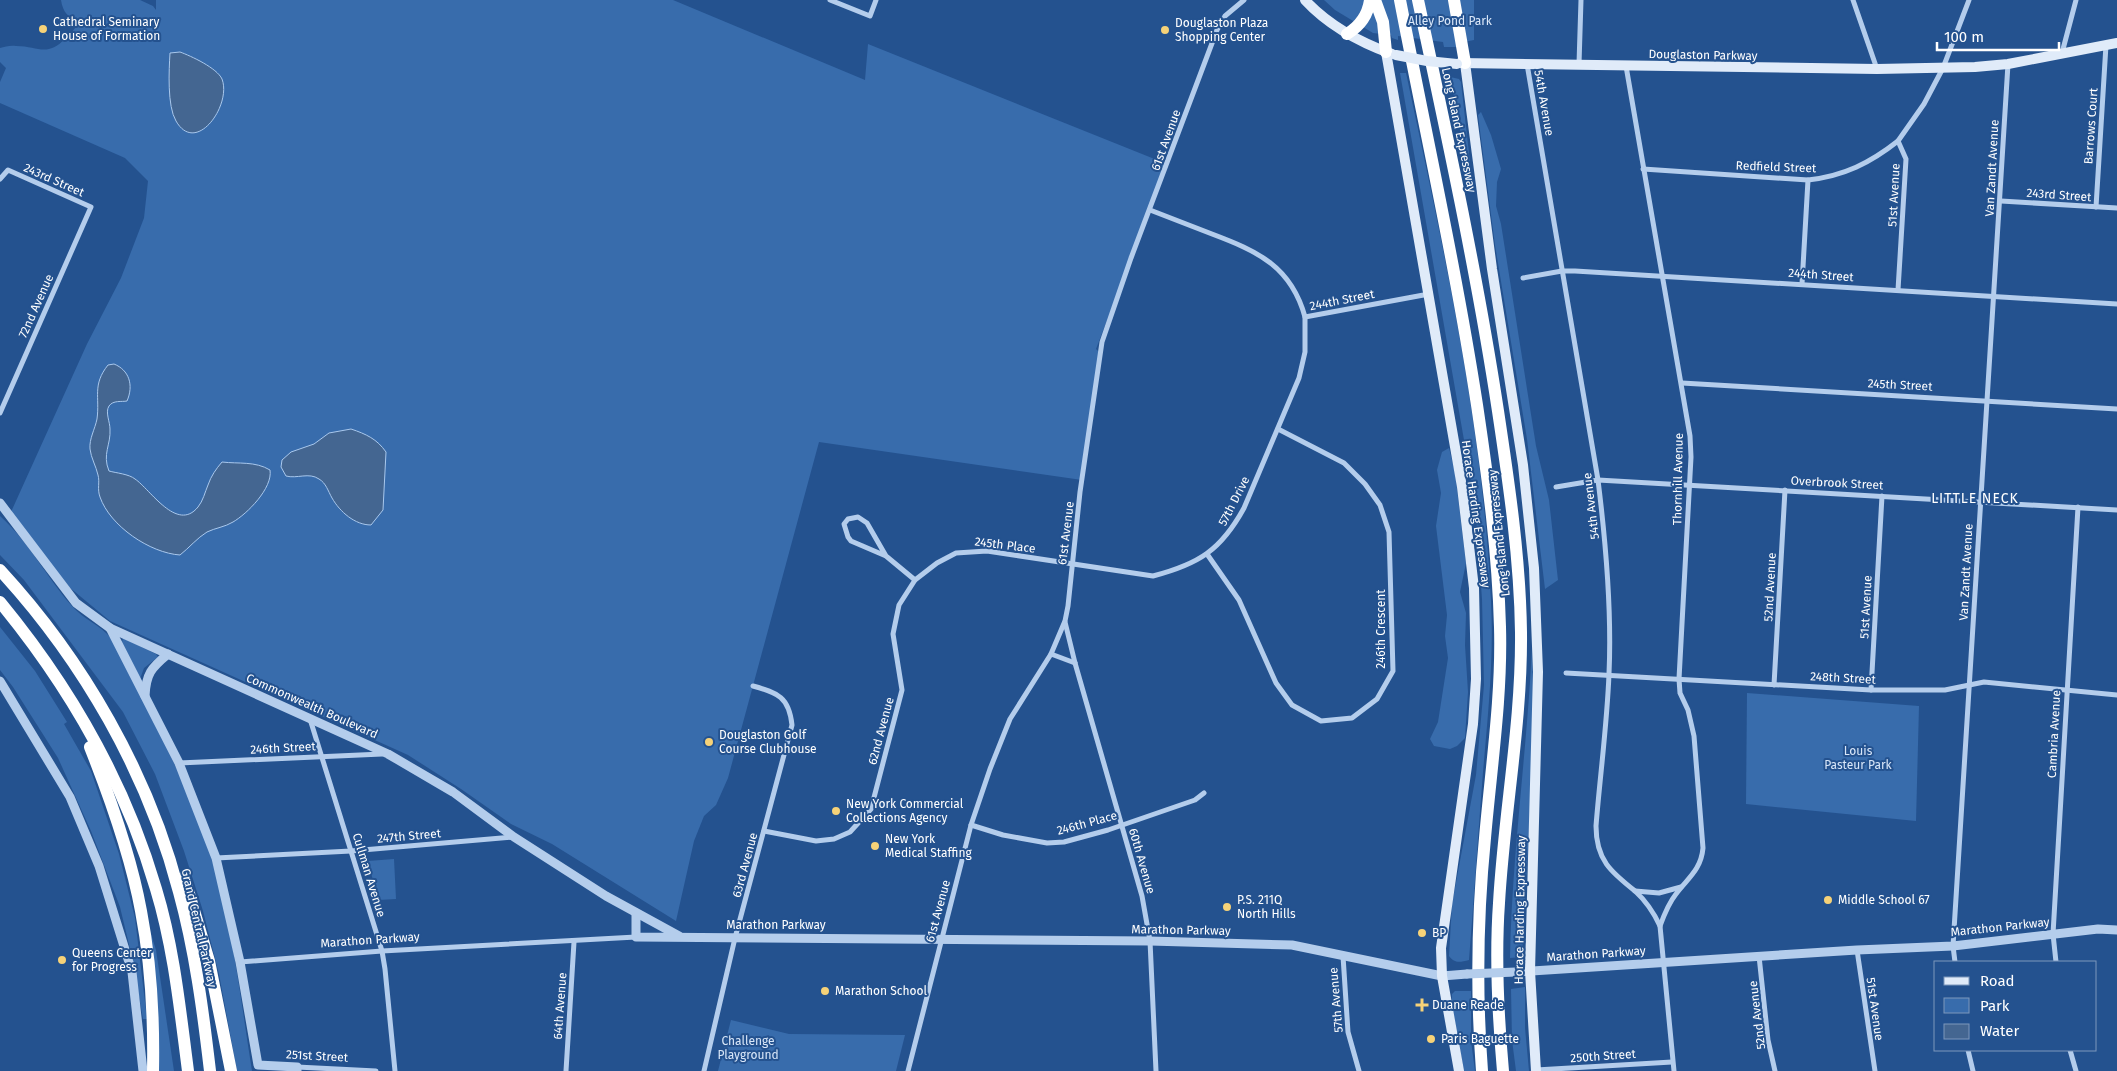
<svg xmlns="http://www.w3.org/2000/svg" width="2117" height="1071" font-family="'Fira Sans',sans-serif">
  <style>
    .green { fill: #386cac }
    .water { fill: #446691; stroke: #a9c8ed }
    .lines { fill: none; stroke-linecap: round; stroke-linejoin: round }
    .minor { stroke: #b4cdec; stroke-width: 5 }
    .tertiary { stroke: #b4cdec; stroke-width: 9 }
    .secondary { stroke: #e0ebf9; stroke-width: 10 }
    .motorway { stroke: #fff; stroke-width: 12 }
    .tertiary-bridge { stroke: #b4cdec; stroke-width: 9 }
    .secondary-bridge { stroke: #e0ebf9; stroke-width: 10 }
    .poi-dot { fill: #f6d278; stroke: #24528f; stroke-width: 2 }
    .labels { text-anchor: middle; dominant-baseline: central; stroke-width: 4; stroke-linejoin: round; paint-order: stroke }
    .park-label { font-size: 12px; fill: #d9e7f9; stroke: #24528f }
    .poi-label { font-size: 12px; fill: #fff; stroke: #24528f; text-anchor: start }
    .street-label { font-size: 12px; fill: #fff; stroke: #24528f }
    .neighbourhood-label { font-size: 14px; letter-spacing: 1px; fill: #fff; stroke: #24528f }
  </style>
  <rect width="100%" height="100%" fill="#24528f"/>
  <!-- green -->
  <g class="green">
    <path d="M61,0H140L153,6L156,10V0H673L865,80L868,44L1167,164L1096,349L1100,353L1082,480L819,442L728,778L716,805L704,816L694,841L676,921L552,844L511,824L461,789L408,755L110,621L69,587L11,512L87,344L121,278L144,218L148,181L125,158L0,103V82L6,68L0,62V48C5,47 10,45 16,46C39,46 46,58 66,38C71,33 75,29 78,23C68,16 63,13 61,0Z"/>
    <polygon points="1324,0 1474,0 1474,40 1459,43 1456,47 1444,47 1443,42 1398,36 1398,40 1392,38 1391,35 1373,33 1335,10"/>
    <path d="M1400,73H1406C1443,247 1483,423 1491,601C1494,658 1488,715 1483,772C1478,835 1474,897 1469,960C1460,962 1455,964 1449,956L1452,904L1476,775L1484,685L1482,599L1475,503Z"/>
    <polygon points="1450,77 1459,79 1461,82 1472,180 1469,178"/>
    <polygon points="1481,112 1491,135 1501,169 1497,182 1496,206 1501,224 1536,446 1549,500 1558,580 1545,589 1527,439 1495,245 1478,115"/>
    <polygon points="1449,448 1455,472 1466,563 1460,592 1466,613 1465,645 1468,692 1465,738 1457,746 1450,749 1434,746 1430,739 1438,722 1448,658 1445,636 1447,615 1436,526 1441,493 1437,470 1442,452"/>
    <path d="M0,516C29,542 47,578 72,606C83,619 100,625 111,638C152,718 196,797 219,884C235,945 242,1009 252,1071H237L219,974L203,911L184,851L155,774L123,712L24,580L0,555Z"/>
    <polygon points="0,627 35,671 67,722 64,724 91,771 119,854 135,918 147,1019 143,1019 132,957 120,907 91,831 58,758 13,687 0,670"/>
    <polygon points="123,638 156,654 158,657 144,668 140,679 122,642"/>
    <path d="M1532,648C1536,751 1527,854 1522,957L1510,958C1512,854 1527,751 1532,648Z"/>
    <polygon points="1747,693 1919,706 1916,821 1746,804"/>
    <polygon points="394,859 396,899 378,900 368,861"/>
    <polygon points="145,915 156,950 174,1071 158,1071"/>
    <polygon points="1525,987 1525,1028 1529,1071 1516,1071 1512,1040 1511,989"/>
    <polygon points="1455,991 1471,991 1471,1041 1475,1071 1464,1071 1452,1006 1452,994"/>
    <polygon points="731,1020 789,1034 905,1035 896,1071 718,1071"/>
  </g>
  <!-- water -->
  <g class="water">
    <path d="M180,52C191,56 217,68 222,79C232,105 196,156 176,121C167,106 169,70 170,53Z"/>
    <path d="M114,364C129,370 134,385 127,401C122,402 113,400 109,406C105,412 110,422 110,429C111,445 102,454 109,471C116,473 129,474 135,479C150,489 177,533 198,507C203,501 205,492 208,485C211,476 216,469 222,462C239,464 255,461 270,470C273,488 247,514 233,522C225,527 215,528 207,532C197,538 189,548 180,555C150,553 110,526 100,497C97,489 100,482 98,475C96,466 91,458 90,449C89,439 95,429 97,419C100,397 92,385 108,365Z"/>
    <path d="M351,429C366,434 377,439 386,452L383,510L371,525C355,525 340,512 332,498C328,491 326,483 319,479C309,472 297,479 286,476L281,467L282,460L291,452L314,444L329,433Z"/>
  </g>
  <g class="lines">
    <!-- minor -->
    <g class="minor">
      <polyline points="830,0 870,16 876,0"/>
      <polyline points="1853,0 1877,69"/>
      <polyline points="2062,53 2076,0"/>
      <path d="M1527,64L1598,480C1606,544 1612,609 1609,674C1607,725 1600,776 1596,826C1596,860 1611,872 1635,891C1646,901 1654,913 1660,926"/>
      <polyline points="1579,64 1581,0"/>
      <path d="M1626,66L1690,436L1691,457L1679,679L1680,693L1688,710L1694,736L1703,848C1701,870 1688,878 1676,894C1668,904 1664,915 1660,926L1674,1071"/>
      <path d="M1643,169L1808,180C1844,176 1870,163 1898,141"/>
      <polyline points="0,179 8,170 91,207 0,413"/>
      <polyline points="2001,201 2117,208"/>
      <polyline points="2096,207 2106,45"/>
      <path d="M1150,210C1171,218 1191,226 1212,234C1257,251 1291,266 1305,317L1429,294"/>
      <polyline points="1523,278 1562,271 1575,271 2117,304"/>
      <polyline points="1802,284 1808,180"/>
      <polyline points="1898,290 1906,159 1898,141 1924,104 1943,68 1969,0"/>
      <polyline points="1682,383 2117,409"/>
      <polyline points="1556,487 1598,480 2117,510"/>
      <polyline points="1207,554 1239,600 1276,683 1292,705 1321,721 1352,718 1377,699 1393,671 1389,532 1380,505 1365,484 1344,463 1278,429"/>
      <polyline points="886,556 851,541 848,537 844,524 848,519 858,517 867,523 886,556 915,580"/>
      <polyline points="1065,622 1075,663 1142,896 1150,941 1156,1071"/>
      <polyline points="1051,654 1075,663"/>
      <polyline points="1566,673 1871,690 1945,690 1984,682 2117,695"/>
      <polyline points="1774,685 1785,490"/>
      <polyline points="1871,690 1882,496"/>
      <polyline points="310,719 382,951 385,969 395,1071"/>
      <polyline points="179,763 382,754"/>
      <polyline points="971,825 1003,835 1047,843 1064,842 1108,830 1195,800 1204,793"/>
      <path d="M764,831L816,841L834,839L850,832L871,809L902,690L893,634L899,605L915,580L937,563L956,553L987,551L1153,576C1199,564 1221,550 1244,508L1299,378L1305,352V317"/>
      <polyline points="216,858 351,851 513,837"/>
      <polyline points="1635,891 1659,893 1681,887"/>
      <polyline points="1857,950 1875,1071"/>
      <polyline points="1343,956 1348,1032 1359,1071"/>
      <polyline points="1759,956 1768,1040 1775,1071"/>
      <polyline points="240,962 382,951 636,937"/>
      <polyline points="1955,962 1953,946 2008,64"/>
      <polyline points="2056,962 2053,934 2078,507"/>
      <polyline points="1968,1050 1973,1071"/>
      <polyline points="2070,1050 2076,1071"/>
      <polyline points="297,1067 376,1071"/>
      <polyline points="1536,1070 1672,1062"/>
      <polyline points="566,1071 574,942"/>
      <path d="M704,1071L735,938L792,725C789,697 778,693 753,686"/>
      <polyline points="908,1071 971,825 990,769 1010,719 1051,654 1065,621 1068,606 1080,492 1102,342 1131,258 1217,30 1225,16 1244,0"/>
    </g>
    <!-- tertiary -->
    <g class="tertiary">
      <polyline points="0,503 76,603 110,628 388,754 453,792 514,837 606,896 679,936"/>
      <polyline points="110,628 179,763 216,858 240,962 258,1065 297,1067 297,1071"/>
      <polyline points="0,681 70,797 99,866 132,972 143,1071"/>
      <path d="M145,696C146,674 151,668 168,654"/>
      <polyline points="636,913 636,937 1150,941 1292,945 1442,976 1467,974"/>
      <polyline points="1516,972 1857,950 1953,946 2098,929 2117,930"/>
    </g>
    <!-- secondary -->
    <g class="secondary">
      <path d="M1305,0C1329,26 1359,42 1392,54"/>
      <polyline points="1386,52 1462,487 1474,588 1476,679 1473,724 1441,948 1442,976 1459,1071"/>
      <polyline points="1460,63 1877,69 1975,67 2008,64 2117,43"/>
      <polyline points="1465,63 1492,269 1523,465 1534,568 1538,672 1530,971 1536,1071"/>
    </g>
    <!-- motorway -->
    <g class="motorway">
      <polyline points="1375,0 1383,22 1386,52"/>
      <path d="M1400,0C1426,135 1456,269 1477,405C1488,479 1498,552 1500,627C1502,697 1491,768 1485,838C1477,918 1476,991 1482,1071"/>
      <path d="M1418,0C1447,136 1477,273 1498,411C1509,484 1520,558 1521,632C1522,723 1504,813 1499,903C1495,959 1498,1015 1503,1071"/>
      <polyline points="1454,0 1465,63"/>
      <path d="M1347,34C1360,26 1368,15 1370,0"/>
      <path d="M0,570C83,660 148,773 179,892C195,950 203,1011 210,1071"/>
      <path d="M0,602C70,687 125,783 156,889C174,948 180,1010 188,1071"/>
      <path d="M90,747C111,800 131,856 141,911C151,963 154,1018 153,1071"/>
      <polyline points="184,877 209,961 231,1071"/>
    </g>
    <!-- tertiary-bridge -->
    <polyline class="tertiary-bridge" points="1467,974 1516,972"/>
    <!-- secondary-bridge -->
    <polyline class="secondary-bridge" points="1396,55 1427,61 1457,64"/>
  </g>
  <!-- markers -->
  <g class="poi-dot">
    <circle cx="43" cy="29" r="5"/>
    <circle cx="1165" cy="30" r="5"/>
    <circle cx="709" cy="742" r="5"/>
    <circle cx="836" cy="811" r="5"/>
    <circle cx="875" cy="846" r="5"/>
    <circle cx="1828" cy="900" r="5"/>
    <circle cx="1227" cy="907" r="5"/>
    <circle cx="1422" cy="933" r="5"/>
    <circle cx="62" cy="960" r="5"/>
    <circle cx="825" cy="991" r="5"/>
    <path d="M1419.5 997.5h5v5h5v5h-5v5h-5v-5h-5v-5h5z"/>
    <circle cx="1431" cy="1039" r="5"/>
  </g>
  <g class="labels">
    <!-- park labels -->
    <g class="park-label">
      <text x="1450" y="21">Alley Pond Park</text>
      <text x="1858" y="751">Louis<tspan x="1858" dy="14">Pasteur Park</tspan></text>
      <text x="748" y="1041">Challenge<tspan x="748" dy="14">Playground</tspan></text>
    </g>
    <!-- poi labels -->
    <g class="poi-label">
      <text x="53" y="22">Cathedral Seminary<tspan x="53" dy="14">House of Formation</tspan></text>
      <text x="1175" y="23">Douglaston Plaza<tspan x="1175" dy="14">Shopping Center</tspan></text>
      <text x="719" y="735">Douglaston Golf<tspan x="719" dy="14">Course Clubhouse</tspan></text>
      <text x="846" y="804">New York Commercial<tspan x="846" dy="14">Collections Agency</tspan></text>
      <text x="885" y="839">New York<tspan x="885" dy="14">Medical Staffing</tspan></text>
      <text x="1237" y="900">P.S. 211Q<tspan x="1237" dy="14">North Hills</tspan></text>
      <text x="1838" y="900">Middle School 67</text>
      <text x="1432" y="933">BP</text>
      <text x="72" y="953">Queens Center<tspan x="72" dy="14">for Progress</tspan></text>
      <text x="835" y="991">Marathon School</text>
      <text x="1432" y="1005">Duane Reade</text>
      <text x="1441" y="1039">Paris Baguette</text>
    </g>
    <!-- street labels -->
    <g class="street-label">
      <text transform="translate(1703 55) rotate(1)">Douglaston Parkway</text>
      <text transform="translate(1544 103) rotate(80)">54th Avenue</text>
      <text transform="translate(2091 126) rotate(-86)">Barrows Court</text>
      <text transform="translate(1459 130) rotate(78)">Long Island Expressway</text>
      <text transform="translate(1166 140) rotate(-70)">61st Avenue</text>
      <text transform="translate(1776 167) rotate(2)">Redfield Street</text>
      <text transform="translate(1992 168) rotate(-87)">Van Zandt Avenue</text>
      <text transform="translate(54 180) rotate(24)">243rd Street</text>
      <text transform="translate(1894 195) rotate(-87)">51st Avenue</text>
      <text transform="translate(2059 195) rotate(4)">243rd Street</text>
      <text transform="translate(1821 275) rotate(4)">244th Street</text>
      <text transform="translate(1342 300) rotate(-11)">244th Street</text>
      <text transform="translate(36 306) rotate(-66)">72nd Avenue</text>
      <text transform="translate(1900 385) rotate(3)">245th Street</text>
      <text transform="translate(1678 479) rotate(-89)">Thornhill Avenue</text>
      <text transform="translate(1837 483) rotate(3)">Overbrook Street</text>
      <text transform="translate(1234 501) rotate(-63)">57th Drive</text>
      <text transform="translate(1591 506) rotate(-97)">54th Avenue</text>
      <text transform="translate(1476 514) rotate(82)">Horace Harding Expressway</text>
      <text transform="translate(1066 533) rotate(-83)">61st Avenue</text>
      <text transform="translate(1499 533) rotate(-96)">Long Island Expressway</text>
      <text transform="translate(1005 545) rotate(7)">245th Place</text>
      <text transform="translate(1966 572) rotate(-87)">Van Zandt Avenue</text>
      <text transform="translate(1770 587) rotate(-87)">52nd Avenue</text>
      <text transform="translate(1866 607) rotate(-87)">51st Avenue</text>
      <text transform="translate(1381 629) rotate(-90)">246th Crescent</text>
      <text transform="translate(1843 678) rotate(3)">248th Street</text>
      <text transform="translate(312 706) rotate(24)">Commonwealth Boulevard</text>
      <text transform="translate(881 731) rotate(-75)">62nd Avenue</text>
      <text transform="translate(2054 734) rotate(-87)">Cambria Avenue</text>
      <text transform="translate(283 748) rotate(-3)">246th Street</text>
      <text transform="translate(1087 823) rotate(-15)">246th Place</text>
      <text transform="translate(409 836) rotate(-5)">247th Street</text>
      <text transform="translate(1142 861) rotate(74)">60th Avenue</text>
      <text transform="translate(745 865) rotate(-75)">63rd Avenue</text>
      <text transform="translate(369 875) rotate(73)">Cullman Avenue</text>
      <text transform="translate(1520 910) rotate(-89)">Horace Harding Expressway</text>
      <text transform="translate(938 911) rotate(-75)">61st Avenue</text>
      <text x="776" y="925">Marathon Parkway</text>
      <text transform="translate(2000 927) rotate(-6)">Marathon Parkway</text>
      <text transform="translate(199 928) rotate(77)">Grand Central Parkway</text>
      <text transform="translate(1181 930) rotate(1)">Marathon Parkway</text>
      <text transform="translate(370 940) rotate(-4)">Marathon Parkway</text>
      <text transform="translate(1596 954) rotate(-4)">Marathon Parkway</text>
      <text transform="translate(1336 1000) rotate(-95)">57th Avenue</text>
      <text transform="translate(560 1006) rotate(-86)">64th Avenue</text>
      <text transform="translate(1875 1009) rotate(82)">51st Avenue</text>
      <text transform="translate(1757 1015) rotate(-97)">52nd Avenue</text>
      <text transform="translate(317 1056) rotate(3)">251st Street</text>
      <text transform="translate(1603 1056) rotate(-4)">250th Street</text>
    </g>
    <!-- neighbourhood labels -->
    <g class="neighbourhood-label">
      <text x="1975" y="498">LITTLE NECK</text>
    </g>
  </g>
  <!-- legend -->
  <rect x="1934" y="961" width="162" height="90" fill="#24528f" stroke="#7c97bc"/>
  <rect x="1944" y="977" width="25" height="8" fill="#e0ebf9" stroke="#7c97bc"/>
  <text x="1980" y="986" font-size="15" fill="#ffffff">Road</text>
  <rect x="1944" y="998" width="25" height="15" fill="#386cac" stroke="#7c97bc"/>
  <text x="1980" y="1011" font-size="15" fill="#ffffff">Park</text>
  <rect x="1944" y="1024" width="25" height="15" fill="#446691" stroke="#7c97bc"/>
  <text x="1980" y="1036" font-size="15" fill="#ffffff">Water</text>
  <!-- scale -->
  <path d="M1937 42v8h122v-8" fill="none" stroke="#ffffff" stroke-width="2.5"/>
  <text x="1944" y="42" font-size="15" fill="#ffffff" stroke="#24528f" stroke-width="4" paint-order="stroke">100 m</text>
</svg>
